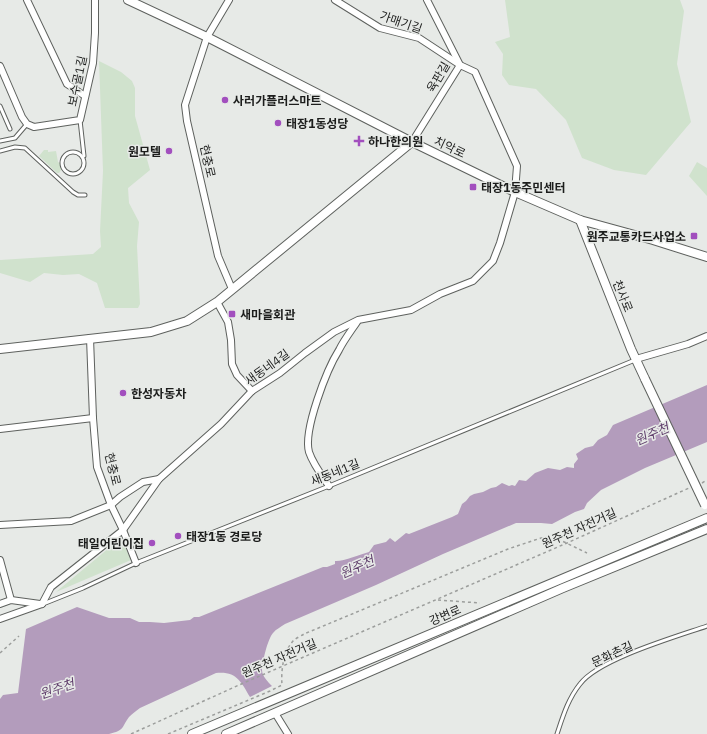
<svg xmlns="http://www.w3.org/2000/svg" width="707" height="734" font-family="'IBM Plex Sans','Noto Sans KR',sans-serif">
  <style>
    .green { fill: #d0e2cd }
    .water { fill: #b39cbc }
    .lines { fill: none; stroke-linecap: round; stroke-linejoin: round }
    .service-casing { stroke: #5e615e; stroke-width: 5 }
    .minor-casing { stroke: #5e615e; stroke-width: 8 }
    .tertiary-casing { stroke: #5e615e; stroke-width: 10 }
    .path { stroke: #9c9e9c; stroke-width: 1.5; stroke-dasharray: 3 3; stroke-linecap: butt }
    .service { stroke: #fff; stroke-width: 3 }
    .minor { stroke: #fff; stroke-width: 6 }
    .tertiary { stroke: #fff; stroke-width: 8 }
    .tertiary-bridge-casing { stroke: #5e615e; stroke-width: 10; stroke-linecap: butt }
    .tertiary-bridge { stroke: #fff; stroke-width: 8 }
    .poi-dot { fill: #a24fbe; stroke: #e7eae7; stroke-width: 1.5 }
    .labels { text-anchor: middle; dominant-baseline: central; stroke-width: 3; stroke-linejoin: round; paint-order: stroke }
    .street-label { font-size: 12px; fill: #1c1d1c; stroke: #e7eae7 }
    .poi-label { font-size: 12px; font-weight: bold; fill: #1c1d1c; stroke: #e7eae7; text-anchor: start }
    .water-label { font-size: 13px; font-style: italic; fill: #61406d; stroke: #e7eae7 }
  </style>
  <rect width="100%" height="100%" fill="#e7eae7"/>
  <!-- green -->
  <g class="green">
    <polygon points="505,0 680,0 684,11 677,64 691,122 646,175 614,170 582,158 566,120 536,89 509,85 502,75 503,54 495,42 510,37"/>
    <polygon points="99,61 121,72 132,81 135,88 135,116 150,170 128,188 129,203 139,222 137,246 140,304 138,308 105,308 97,283 79,274 63,275 44,273 30,282 0,273 0,260 93,254 101,247 100,231 103,171"/>
    <polygon points="44,150 48,150 48,152 56,151 58,162 60,163 61,170 59,173 57,173 39,156"/>
    <polygon points="697,162 707,168 707,196 689,176"/>
    <polygon points="121,538 131,560 56,592"/>
  </g>
  <!-- water -->
  <path class="water" d="M707,385V442L645,468L601,490L587,503L584,509L575,512L552,524L541,523H516L443,554L376,585L285,624C281,627 276,629 273,633C268,638 262,663 262,670C262,676 268,682 272,686L250,697C241,682 237,671 216,673L140,708C136,711 132,714 129,717C121,728 125,730 109,734H0V699L3,695L18,693L26,629L77,607L109,618H130L139,622H150L164,623L190,620L194,617H199L323,567H327L335,564V561C342,562 361,554 369,552L374,545L386,542L390,538L395,542L406,533L409,534L452,517L458,514L462,504L466,501L470,496L474,494L483,492L491,488L496,487L502,483L509,486L512,485L515,486L519,480L526,481L535,473L548,468L560,470L567,467L574,468V464L578,459L576,454L585,448L593,446L598,440L607,435L613,425Z"/>
  <g class="lines">
    <!-- service casing -->
    <g class="service-casing">
      <g id="service">
        <polyline points="0,106 10,129"/>
        <polyline points="80,120 84,156"/>
        <polyline points="0,141 15,138 27,124"/>
        <polyline points="0,151 15,147 25,148 73,192 78,195 85,195"/>
        <circle cx="73" cy="163" r="11"/>
        <polyline points="43,604 83,588 136,563 329,486 635,360"/>
        <path d="M557,734C563,716 568,699 580,684C599,659 675,637 707,626"/>
      </g>
    </g>
    <!-- minor casing -->
    <g class="minor-casing">
      <g id="minor">
        <polyline points="27,0 67,84 85,96"/>
        <polyline points="229,0 207,37 185,105 187,121 218,256 232,289"/>
        <polyline points="0,66 22,117 27,124 34,127 80,120 93,63 95,33 95,0"/>
        <polyline points="412,142 460,65 427,0"/>
        <polyline points="217,302 228,322 231,340 232,364 237,375 252,391"/>
        <polyline points="90,338 93,418 97,467 111,505 123,530 136,563"/>
        <polyline points="636,359 688,344 707,336"/>
        <polyline points="0,429 93,418"/>
        <path d="M329,486C322,476 313,464 309,452C303,430 327,369 339,350C344,340 351,331 357,322"/>
        <polyline points="0,525 71,521 111,505 120,497 143,482 159,479 221,424 252,391 280,373 305,353 334,332 358,320 411,310 440,294 473,281 493,261 500,243 515,192 517,166 475,72 460,65 419,38 380,28 335,0"/>
        <polyline points="0,560 11,600"/>
        <polyline points="0,604 11,600 40,604"/>
        <polyline points="42,604 51,587 123,530 159,479"/>
        <polyline points="0,619 42,604"/>
        <polyline points="275,713 288,734"/>
      </g>
    </g>
    <!-- tertiary casing -->
    <g class="tertiary-casing">
      <g id="tertiary">
        <polyline points="128,0 207,37 412,142 515,192 580,220 653,240 707,257"/>
        <polyline points="580,220 631,349 645,379"/>
        <polyline points="0,349 151,332 187,321 217,302 412,142"/>
        <polyline points="192,734 707,518"/>
        <polyline points="226,734 563,588 707,529"/>
      </g>
    </g>
    <!-- path -->
    <g class="path">
      <polyline points="702,483 707,480"/>
      <polyline points="438,600 480,603"/>
      <polyline points="0,653 19,636"/>
      <polyline points="131,734 239,685 567,543 689,488"/>
      <path d="M168,734L270,691L282,685C281,670 283,653 293,641C296,638 301,636 304,634L508,549L541,538L558,539L587,553"/>
    </g>
    <!-- service -->
    <use href="#service" class="service"/>
    <!-- minor -->
    <use href="#minor" class="minor"/>
    <!-- tertiary -->
    <use href="#tertiary" class="tertiary"/>
    <!-- tertiary-bridge casing -->
    <g class="tertiary-bridge-casing">
      <polyline id="tertiary-bridge" points="645,379 705,505"/>
    </g>
    <!-- tertiary-bridge -->
    <use href="#tertiary-bridge" class="tertiary-bridge"/>
  </g>
  <!-- markers -->
  <g class="poi-dot">
    <circle cx="225" cy="100" r="4"/>
    <circle cx="278" cy="123" r="4"/>
    <path d="M357 135h4v4h4v4h-4v4h-4v-4h-4v-4h4z"/>
    <circle cx="169" cy="151" r="4"/>
    <rect x="469" y="183" width="8" height="8" rx="2"/>
    <rect x="690" y="232" width="8" height="8" rx="2"/>
    <rect x="228" y="310" width="8" height="8" rx="2"/>
    <circle cx="123" cy="393" r="4"/>
    <circle cx="178" cy="536" r="4"/>
    <circle cx="152" cy="543" r="4"/>
  </g>
  <g class="labels">
    <!-- street labels -->
    <g class="street-label">
      <text transform="translate(401 22) rotate(19)">가매기길</text>
      <text transform="translate(438 77) rotate(-60)">육판길</text>
      <text transform="translate(77 81) rotate(-78)">보수골1길</text>
      <text transform="translate(450 147) rotate(25)">치악로</text>
      <text transform="translate(208 161) rotate(77)">현충로</text>
      <text transform="translate(623 296) rotate(68)">천사로</text>
      <text transform="translate(267 367) rotate(-36)">새동네4길</text>
      <text transform="translate(113 469) rotate(76)">현충로</text>
      <text transform="translate(335 472) rotate(-22)">새동네1길</text>
      <text transform="translate(579 528) rotate(-24)">원주천 자전거길</text>
      <text transform="translate(445 615) rotate(-23)">강변로</text>
      <text transform="translate(612 654) rotate(-25)">문화촌길</text>
      <text transform="translate(279 658) rotate(-23)">원주천 자전거길</text>
    </g>
    <!-- poi labels -->
    <g class="poi-label">
      <text x="233" y="100">사러가플러스마트</text>
      <text x="286" y="123">태장1동성당</text>
      <text x="368" y="141">하나한의원</text>
      <text x="161" y="151" text-anchor="end">원모텔</text>
      <text x="481" y="187">태장1동주민센터</text>
      <text x="686" y="236" text-anchor="end">원주교통카드사업소</text>
      <text x="240" y="314">새마을회관</text>
      <text x="131" y="393">한성자동차</text>
      <text x="186" y="536">태장1동 경로당</text>
      <text x="144" y="543" text-anchor="end">태일어린이집</text>
    </g>
    <!-- water labels -->
    <g class="water-label">
      <text transform="translate(652 434) rotate(-24)">원주천</text>
      <text transform="translate(357 567) rotate(-24)">원주천</text>
      <text transform="translate(57 689) rotate(-19)">원주천</text>
    </g>
  </g>
</svg>
